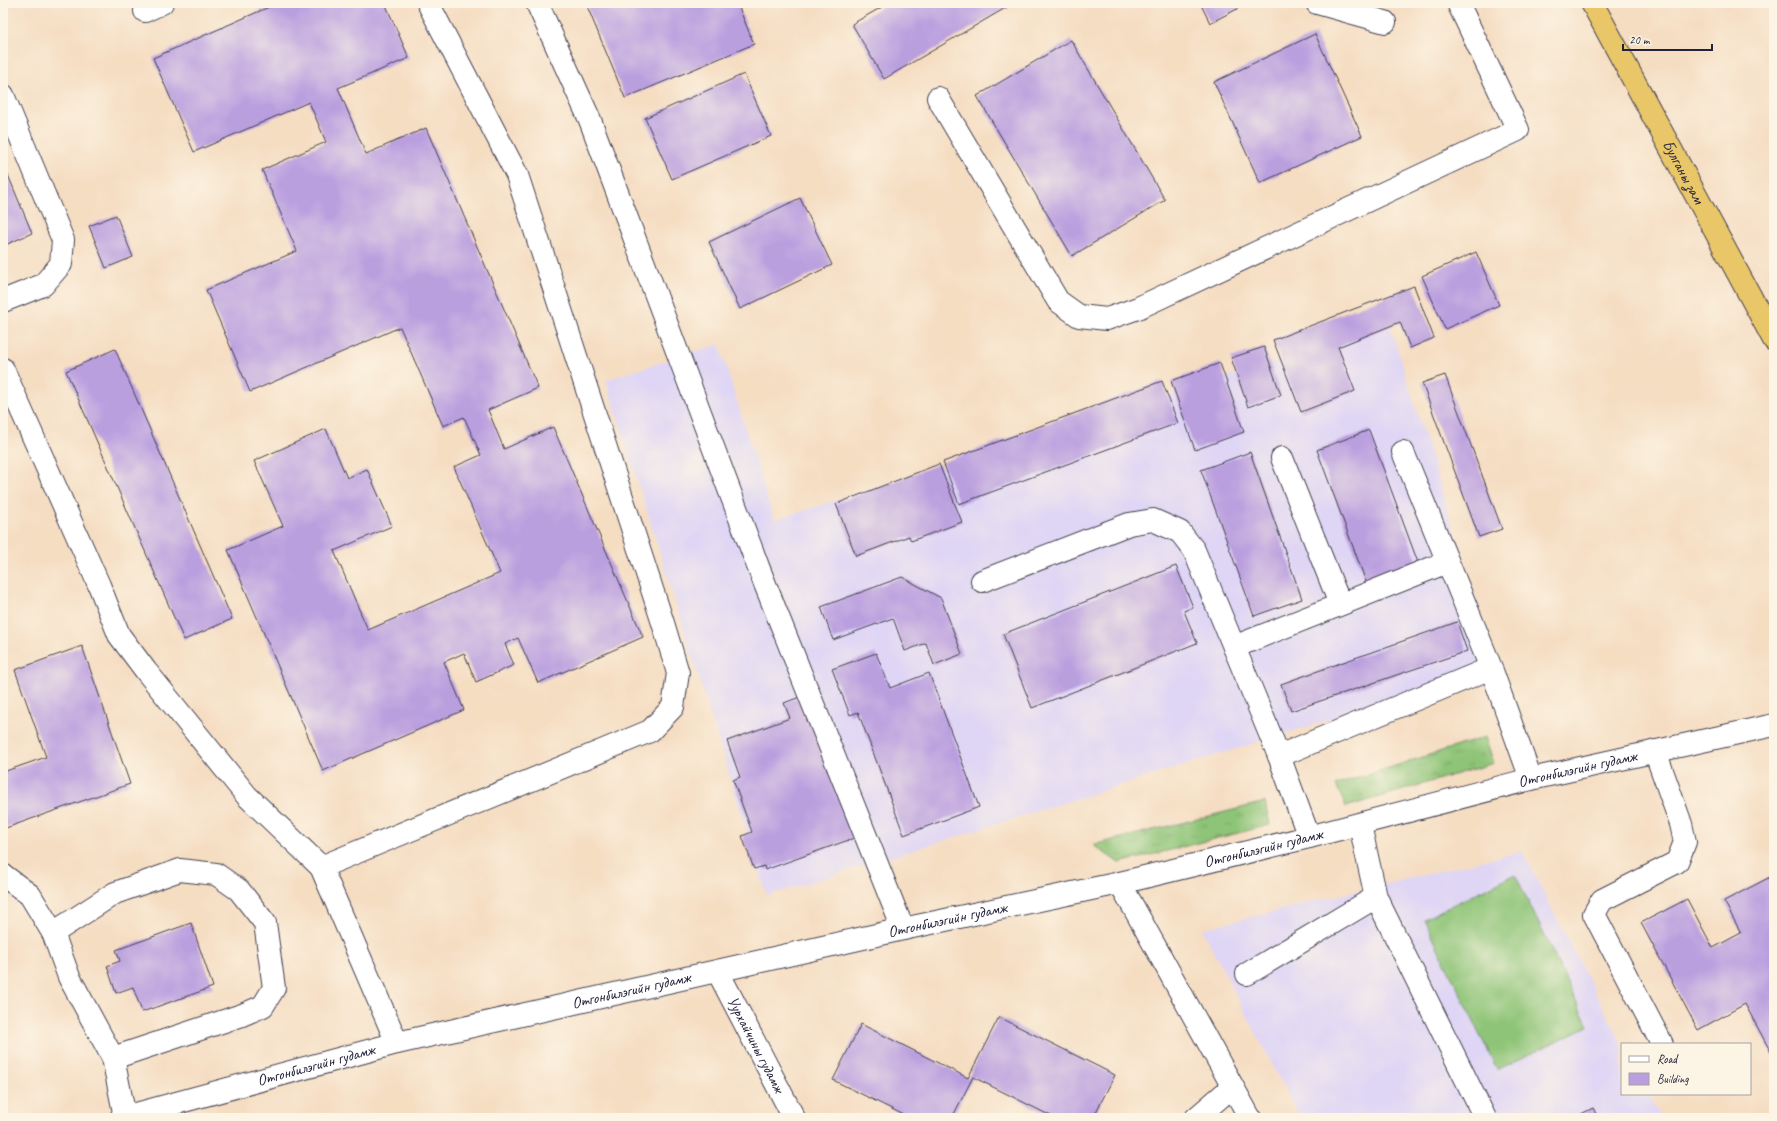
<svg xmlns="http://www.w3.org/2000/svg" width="1777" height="1121" font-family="Caveat,sans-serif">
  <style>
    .built { fill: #dfd5f5 }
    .grass { fill: url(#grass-tufts); stroke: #587359 }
    .pitch { fill: #8ec477; stroke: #587359 }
    .building { fill: #ba9fdf }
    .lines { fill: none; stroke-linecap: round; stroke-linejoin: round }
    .minor-casing { stroke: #423e4f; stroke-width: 24 }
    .highway-casing { stroke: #423e4f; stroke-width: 24 }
    .minor { stroke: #fff; stroke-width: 22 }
    .highway { stroke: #e9c769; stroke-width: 22 }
    .labels { text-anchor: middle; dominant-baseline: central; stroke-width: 3.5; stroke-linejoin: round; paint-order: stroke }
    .street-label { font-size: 16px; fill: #22223b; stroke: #fcf5e5 }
  </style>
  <defs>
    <pattern id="grass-tufts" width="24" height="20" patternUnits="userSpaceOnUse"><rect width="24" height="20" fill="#8ec477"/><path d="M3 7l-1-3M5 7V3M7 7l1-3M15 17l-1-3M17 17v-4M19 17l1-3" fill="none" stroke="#7aa868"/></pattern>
  </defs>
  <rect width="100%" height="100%" fill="#fcf5e5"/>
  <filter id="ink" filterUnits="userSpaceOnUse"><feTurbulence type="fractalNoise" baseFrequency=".025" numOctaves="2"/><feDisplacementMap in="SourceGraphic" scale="8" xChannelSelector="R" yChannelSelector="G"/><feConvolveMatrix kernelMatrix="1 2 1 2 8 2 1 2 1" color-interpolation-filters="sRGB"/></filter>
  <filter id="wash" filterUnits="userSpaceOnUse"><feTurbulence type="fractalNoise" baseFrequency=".012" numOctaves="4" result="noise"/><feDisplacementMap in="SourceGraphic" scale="16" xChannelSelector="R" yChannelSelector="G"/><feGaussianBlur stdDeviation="0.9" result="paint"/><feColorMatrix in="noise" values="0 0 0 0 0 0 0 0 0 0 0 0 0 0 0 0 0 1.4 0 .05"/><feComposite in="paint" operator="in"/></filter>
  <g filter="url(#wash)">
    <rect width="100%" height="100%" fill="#f5ddc2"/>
    <!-- built -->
    <g class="built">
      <polygon points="1390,326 1497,667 767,896 606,380 719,344 774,520"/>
      <polygon points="1522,851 1622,1044 1622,1094 1648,1094 1661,1118 1300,1118 1202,929"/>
    </g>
    <!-- grass -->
    <g class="grass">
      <polygon points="1485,737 1494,763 1346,807 1336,785"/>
      <polygon points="1265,802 1270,825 1119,863 1093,845"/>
    </g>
    <!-- pitch -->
    <polygon class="pitch" points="1515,874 1588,1026 1497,1070 1424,919"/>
    <g id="blocks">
      <!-- building -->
      <g class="building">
        <polygon points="278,3 385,3 409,58 338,88 366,154 426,128 538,388 488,410 504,449 553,427 643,637 538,683 518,638 505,644 514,665 476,682 464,653 444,662 464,710 323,771 228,550 283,526 254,461 326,429 347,478 367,469 392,526 334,551 368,630 500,573 454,467 481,455 464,417 443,426 400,327 250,392 206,290 297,251 262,170 326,142 309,102 194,152 153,58"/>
        <polygon points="593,3 737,3 754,44 625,98 587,6"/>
        <polygon points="889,3 1014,3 884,79 852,24"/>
        <polygon points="1200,3 1246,3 1247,4 1210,23"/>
        <polygon points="1315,34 1362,136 1260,183 1214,82"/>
        <polygon points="1071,40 1165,200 1072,256 977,96"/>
        <polygon points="744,74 771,136 672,179 645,118"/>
        <polygon points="8,175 32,233 3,246 3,177"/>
        <polygon points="800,198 832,265 740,309 709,242"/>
        <polygon points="116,215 133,257 106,268 89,226"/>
        <polygon points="1476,252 1499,305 1445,329 1422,276"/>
        <polygon points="1414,286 1434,338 1410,348 1400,322 1338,347 1355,391 1301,412 1273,340"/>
        <polygon points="1264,347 1281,395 1248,407 1231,358"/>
        <polygon points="115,349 232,619 184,640 66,371"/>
        <polygon points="1220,363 1244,432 1195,450 1171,381"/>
        <polygon points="1445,375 1502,529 1479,537 1422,383"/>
        <polygon points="1162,381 1178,423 959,504 943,462"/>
        <polygon points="1369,430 1420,568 1368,587 1317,450"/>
        <polygon points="1250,452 1302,599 1254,616 1201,470"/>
        <polygon points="939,464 962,522 911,541 909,536 856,556 836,504"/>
        <polygon points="1176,566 1193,607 1184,611 1197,643 1032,708 1003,634"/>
        <polygon points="902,577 941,598 962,654 934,665 926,643 905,651 893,618 833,640 821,607"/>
        <polygon points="1457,622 1467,651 1291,711 1281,684"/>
        <polygon points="82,646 130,784 3,829 3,772 46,757 15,670"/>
        <polygon points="876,653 890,688 929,673 979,807 904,835 858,712 850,715 832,669"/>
        <polygon points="805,695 857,837 765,870 764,866 754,869 742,836 752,832 733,780 740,777 727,741 790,718 784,703"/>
        <polygon points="1774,875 1774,1058 1745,1004 1698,1030 1641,923 1687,899 1713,948 1741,933 1724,901"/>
        <polygon points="191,923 213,987 142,1012 133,987 116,993 107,966 120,961 116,950"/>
        <polygon points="999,1017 1115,1075 1093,1118 1055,1118 973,1077 952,1118 910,1118 833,1080 861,1024 968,1078"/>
        <polygon points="1593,1108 1598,1118 1573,1118"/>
      </g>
    </g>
  </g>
  <g filter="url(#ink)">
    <use href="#blocks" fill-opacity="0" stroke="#423e4f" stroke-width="1"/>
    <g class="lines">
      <!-- minor casing -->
      <g class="minor-casing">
        <g id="minor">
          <polyline points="537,3 590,120 759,569 903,929"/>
          <polyline points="1317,3 1385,22"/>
          <polyline points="145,11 162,3"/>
          <polyline points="3,95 63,240 61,264 43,285 3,301"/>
          <polyline points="938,98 1058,301 1079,316 1107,319 1138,308 1518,130 1458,3"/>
          <polyline points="3,369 99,585 119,635 146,671 247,796 321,867 397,1043"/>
          <polyline points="1403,452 1491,668 1531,779"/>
          <polyline points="1282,458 1340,604"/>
          <polyline points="982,581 1129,524 1153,520 1180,532 1194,550 1279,756 1309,837"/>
          <polyline points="1234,647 1447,562"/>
          <polyline points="1655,751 1681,824 1685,842 1677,862 1602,900 1594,914 1662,1044"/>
          <polyline points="1279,756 1491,668"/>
          <polyline points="1360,825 1376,897 1485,1118"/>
          <polyline points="321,867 650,731 673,707 678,673 663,623 517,175 428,3"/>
          <polyline points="3,875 30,895 53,933 69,977 113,1058 125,1117"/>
          <polyline points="1120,883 1250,1118"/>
          <polyline points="53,933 115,893 180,870 216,874 239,890 265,923 274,988 263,1006 242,1015 113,1058"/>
          <path id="s1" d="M718,972L794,1118"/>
          <polyline points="1247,974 1376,897"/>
          <path id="s2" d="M121,1118L397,1043L903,929L1120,883L1309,837L1531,779L1774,725"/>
          <polyline points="1196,1118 1232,1087"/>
        </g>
      </g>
      <!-- highway casing -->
      <g class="highway-casing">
        <g id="highway">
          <path id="s3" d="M1592,3L1774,340"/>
        </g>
      </g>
      <!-- minor -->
      <use href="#minor" class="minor"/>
      <!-- highway -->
      <use href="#highway" class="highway"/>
    </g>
  </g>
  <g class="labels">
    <!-- street labels -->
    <g class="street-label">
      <text stroke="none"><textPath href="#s3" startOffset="192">Булганы зам</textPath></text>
      <text stroke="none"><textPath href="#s2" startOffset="1498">Отгонбилэгийн гудамж</textPath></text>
      <text stroke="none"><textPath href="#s2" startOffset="1174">Отгонбилэгийн гудамж</textPath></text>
      <text stroke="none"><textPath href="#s2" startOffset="850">Отгонбилэгийн гудамж</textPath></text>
      <text stroke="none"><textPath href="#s2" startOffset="526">Отгонбилэгийн гудамж</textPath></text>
      <text stroke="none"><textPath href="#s1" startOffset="82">Уурхайчины гудамж</textPath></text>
      <text stroke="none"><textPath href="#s2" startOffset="202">Отгонбилэгийн гудамж</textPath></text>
    </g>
  </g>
  <!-- margin -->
  <rect width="1777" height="1121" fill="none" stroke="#fcf5e5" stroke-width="16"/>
  <!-- legend -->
  <rect x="1621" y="1043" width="130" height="52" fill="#fcf5e5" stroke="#a5a1a1"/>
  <rect x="1629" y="1056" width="20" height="6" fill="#ffffff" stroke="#a5a1a1"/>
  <text x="1657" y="1063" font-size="12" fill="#22223b">Road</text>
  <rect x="1629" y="1073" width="20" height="12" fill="#ba9fdf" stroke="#a5a1a1"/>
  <text x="1657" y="1083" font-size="12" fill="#22223b">Building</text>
  <!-- scale -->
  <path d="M1623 44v6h89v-6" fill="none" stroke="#22223b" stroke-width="2"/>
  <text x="1629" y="44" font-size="12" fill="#22223b" stroke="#fcf5e5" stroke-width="3" paint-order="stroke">20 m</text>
</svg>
